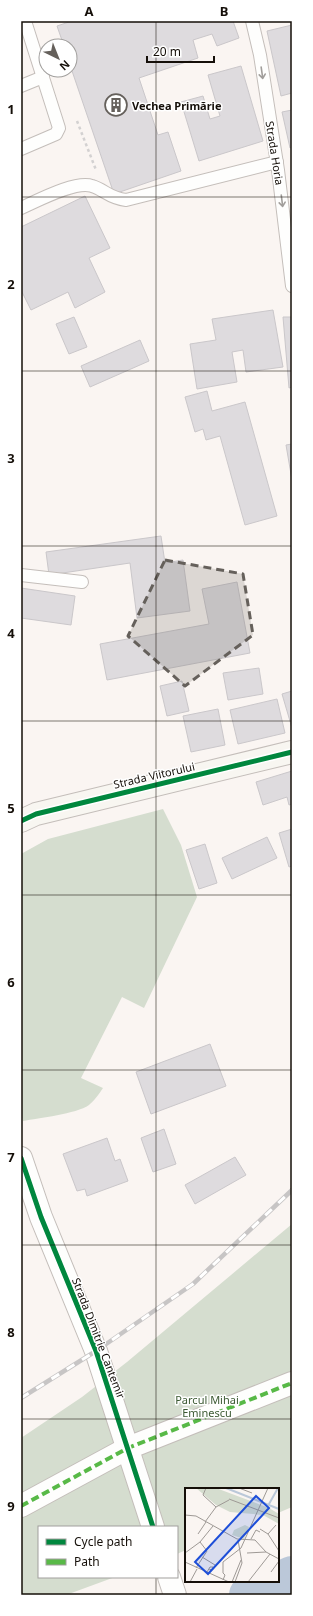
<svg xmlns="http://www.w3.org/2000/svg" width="313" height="1616" font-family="'Noto Sans',sans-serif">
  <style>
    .green { fill: #d5ddcf }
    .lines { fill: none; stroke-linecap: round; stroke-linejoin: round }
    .river { stroke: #bbc8d9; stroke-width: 40 }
    .building { fill: #dedbde; stroke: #cac7ca }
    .lane-casing { stroke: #c4beba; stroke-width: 14 }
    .street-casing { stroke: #c4beba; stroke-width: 24 }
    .secondary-casing { stroke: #c4beba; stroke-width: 24 }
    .path { stroke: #d3d1d1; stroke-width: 2.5; stroke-dasharray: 3 3; stroke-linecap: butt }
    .lane { stroke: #fefefd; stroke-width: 12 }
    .street { stroke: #fefefd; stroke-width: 22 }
    .secondary { stroke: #f8f6f1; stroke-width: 22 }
    .rail-casing { stroke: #c7c5c5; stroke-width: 4.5 }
    .rail { stroke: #fff; stroke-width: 3; stroke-dasharray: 9; stroke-linecap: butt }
    .quiet { stroke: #58b947; stroke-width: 4; stroke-dasharray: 8 4; stroke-linecap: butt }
    .cycleway-casing { stroke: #fff; stroke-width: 8 }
    .cycleway { stroke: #00873e; stroke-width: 5 }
    .oneway { stroke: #a19e9b }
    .marked { fill: #65605b; fill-opacity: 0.2; stroke: #65605b; stroke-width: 3; stroke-dasharray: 8 5; stroke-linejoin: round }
    .grid { fill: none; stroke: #150f09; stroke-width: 1; stroke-opacity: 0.55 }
    .labels { text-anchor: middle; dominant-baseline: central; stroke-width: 3; stroke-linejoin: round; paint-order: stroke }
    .poi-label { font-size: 11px; font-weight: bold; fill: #150f09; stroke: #fff; text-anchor: start }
    .street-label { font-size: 11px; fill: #150f09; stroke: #fff }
    .park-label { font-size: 11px; fill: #3b5932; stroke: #fff }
    .inset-river { fill: none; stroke: #bbc8d9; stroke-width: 2 }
    .inset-road { fill: none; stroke: #9e9995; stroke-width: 1 }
    .view { fill: #1d4ed8; fill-opacity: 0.15; stroke: #1d4ed8; stroke-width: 2 }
    .inset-edge { fill: none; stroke: #150f09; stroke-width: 2 }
    .neatline { fill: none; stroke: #150f09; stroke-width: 1.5 }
    .grid-label { font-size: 13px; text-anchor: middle; font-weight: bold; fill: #150f09 }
  </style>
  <rect width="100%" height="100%" fill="#faf5f2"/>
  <!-- green -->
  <g class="green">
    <path d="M163,809L181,845L197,897L144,1008L122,997L81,1078L103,1088C99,1094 94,1101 89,1105C76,1114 39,1118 23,1121L21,1114V854L48,839Z"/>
    <polygon points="292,1224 292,1507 278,1513 278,1489 186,1489 186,1550 177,1554 177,1527 39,1527 39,1577 115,1577 66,1595 21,1595 21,1438 82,1397 127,1362"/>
  </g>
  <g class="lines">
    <!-- river -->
    <polyline class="river" points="249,1595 292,1576"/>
  </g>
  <!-- building -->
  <g class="building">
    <polygon points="72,21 233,21 239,38 217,46 212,34 193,40 198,58 139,78 158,135 168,132 181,171 114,194 70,65 70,46 64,46 57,26"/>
    <polygon points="292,25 292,93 281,96 267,31"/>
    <polygon points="241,66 263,141 199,161 181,102 203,96 210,119 220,116 208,75"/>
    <polygon points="292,110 292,147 290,148 282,112"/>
    <polygon points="85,196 110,248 89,258 105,292 75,308 68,292 31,310 21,290 21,227"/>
    <polygon points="273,310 283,367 246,372 243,350 232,352 237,382 197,389 190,344 216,340 212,319"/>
    <polygon points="74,317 87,347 69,354 56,324"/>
    <polygon points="283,317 292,317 292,387 289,388"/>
    <polygon points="140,340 149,361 90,387 81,366"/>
    <polygon points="207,391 212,411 245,402 277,516 245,525 220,436 206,440 203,429 195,432 185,397"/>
    <polygon points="292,444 292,480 286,445"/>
    <polygon points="161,536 165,563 183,560 190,611 137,618 130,563 49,575 46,552"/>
    <polygon points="237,582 250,653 107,680 100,644 209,624 202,589"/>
    <polygon points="21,588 75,596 71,625 21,618"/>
    <polygon points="259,668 263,694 228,700 223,673"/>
    <polygon points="182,681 189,711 167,716 160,686"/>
    <polygon points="292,691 292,728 282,694"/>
    <polygon points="277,699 285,733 238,744 230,710"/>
    <polygon points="218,709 225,745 191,752 183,716"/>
    <polygon points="292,771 292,804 289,805 287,797 263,805 256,782"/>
    <polygon points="292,829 292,866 289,867 279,833"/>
    <polygon points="267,837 277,858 232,879 222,858"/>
    <polygon points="205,844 217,883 199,889 186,850"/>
    <polygon points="210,1044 226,1086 151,1114 136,1072"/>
    <polygon points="164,1129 176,1164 153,1172 141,1138"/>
    <polygon points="107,1138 115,1161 120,1159 128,1181 87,1196 85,1189 77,1191 63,1154"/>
    <polygon points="235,1157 246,1175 195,1204 185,1185"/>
  </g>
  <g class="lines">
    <!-- lane casing -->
    <g class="lane-casing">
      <g id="lane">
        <polyline points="252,21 260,55 278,170 292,286"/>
        <polyline points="21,86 43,77"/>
        <polyline points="21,149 56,134 59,128 25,21"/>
        <path d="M21,208C37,201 76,180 92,186C105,190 109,198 126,200L277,162"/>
        <polyline points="21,575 82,582"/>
      </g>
    </g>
    <!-- street casing -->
    <g class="street-casing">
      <g id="street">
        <polyline points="21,1158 41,1217 96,1351 153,1527"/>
        <polyline points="21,1506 128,1448 292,1383"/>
        <polyline points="169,1577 175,1595"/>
      </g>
    </g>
    <!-- secondary casing -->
    <g class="secondary-casing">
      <polyline id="secondary" points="21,821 36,814 292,752"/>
    </g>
    <!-- path -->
    <polyline class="path" points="77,121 96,170"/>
    <!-- lane -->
    <use href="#lane" class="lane"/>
    <!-- street -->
    <use href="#street" class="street"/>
    <!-- secondary -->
    <use href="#secondary" class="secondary"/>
    <!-- rail casing -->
    <g class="rail-casing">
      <polyline id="rail" points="21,1398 96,1351 193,1284 292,1190"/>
    </g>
    <!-- rail -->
    <use href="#rail" class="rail"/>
    <!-- quiet -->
    <polyline class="quiet" points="21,1506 128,1448 292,1383"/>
    <!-- cycleway casing -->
    <g class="cycleway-casing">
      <g id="cycleway">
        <polyline points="21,821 36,814 292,752"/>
        <polyline points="21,1158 41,1217 96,1351 153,1527"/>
      </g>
    </g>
    <!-- cycleway -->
    <use href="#cycleway" class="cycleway"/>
  </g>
  <!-- one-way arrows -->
  <defs><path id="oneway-shaft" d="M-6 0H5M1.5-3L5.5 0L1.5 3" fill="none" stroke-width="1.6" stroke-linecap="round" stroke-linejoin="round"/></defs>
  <g class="oneway">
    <use href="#oneway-shaft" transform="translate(262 73) rotate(82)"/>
    <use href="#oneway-shaft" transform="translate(282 201) rotate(83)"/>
  </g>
  <!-- marked area -->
  <path class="marked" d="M165,560L243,574L253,635L185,686L128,636Z"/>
  <!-- grid -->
  <path class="grid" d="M156,21V1527M21,197H292M21,371H292M21,546H292M21,721H292M21,895H292M21,1070H292M21,1245H292M21,1419H292M156,1577V1595"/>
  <!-- icons -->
  <defs>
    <g id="building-ring" transform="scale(1.15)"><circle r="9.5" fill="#fff" stroke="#65605b" stroke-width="1.5"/><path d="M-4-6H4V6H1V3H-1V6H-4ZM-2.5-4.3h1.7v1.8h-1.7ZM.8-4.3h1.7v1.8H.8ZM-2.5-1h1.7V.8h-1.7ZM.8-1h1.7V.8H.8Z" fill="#65605b"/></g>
  </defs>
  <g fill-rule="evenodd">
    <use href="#building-ring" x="116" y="105"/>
  </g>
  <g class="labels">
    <!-- poi labels -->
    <g class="poi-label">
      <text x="132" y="105">Vechea Primărie</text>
    </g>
    <!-- street labels -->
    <g class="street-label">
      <text transform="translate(275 153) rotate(81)">Strada Horia</text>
      <text transform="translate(154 775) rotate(-13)">Strada Viitorului</text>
      <text transform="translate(99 1338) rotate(69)">Strada Dimitrie Cantemir</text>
    </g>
    <!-- park labels -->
    <g class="park-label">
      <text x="207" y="1399">Parcul Mihai<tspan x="207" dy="13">Eminescu</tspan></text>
    </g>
  </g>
  <!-- overview -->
  <g transform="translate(185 1488)">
    <rect width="94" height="94" fill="#faf5f2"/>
    <path d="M11,0H31L84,20L94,26V36L78,27L45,24L31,17ZM60,37L64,39L59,51L47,47L49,42Z" fill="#d5ddcf"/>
    <path class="inset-river" d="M41,0L94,21M84,16L93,0"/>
    <path class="inset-road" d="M54,0L67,5M44,11L94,30M31,19L44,12M0,27L11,28L52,51L70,52L81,64L94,71M20,34L31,19L18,7L21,0M75,41L83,46L94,63M13,46L21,34M83,46L91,37M66,51L71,42L75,44M56,60L83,0M0,65L15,54L28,38M62,65L81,64M17,69L30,77M0,74L44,94M11,80L22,63L15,54M22,84L25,79H28L27,82L24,81M86,84L94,73M38,92L40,87L38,85V74L56,60M5,94L12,81M47,94L56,72M50,94L57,75L53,52M63,94L85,66"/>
    <path class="view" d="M71,8L84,20L23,86L10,74Z"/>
    <rect width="94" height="94" class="inset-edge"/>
  </g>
  <!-- border -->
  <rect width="313" height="1616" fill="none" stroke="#ffffff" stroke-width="44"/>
  <!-- legend -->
  <rect x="38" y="1526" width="140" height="52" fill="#ffffff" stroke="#a19f9d"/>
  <rect x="46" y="1539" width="20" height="6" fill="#00873e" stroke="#a19f9d"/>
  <text x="74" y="1546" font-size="12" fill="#150f09">Cycle path</text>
  <rect x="46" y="1559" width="20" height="6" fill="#58b947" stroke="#a19f9d"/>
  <text x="74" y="1566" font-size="12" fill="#150f09">Path</text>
  <!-- north arrow -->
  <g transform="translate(58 58) rotate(137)"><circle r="19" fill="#ffffff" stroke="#a19f9d"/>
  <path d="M0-3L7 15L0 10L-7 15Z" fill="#65605b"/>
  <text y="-6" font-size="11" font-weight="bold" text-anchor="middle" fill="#150f09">N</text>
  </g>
  <!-- scale -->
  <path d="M147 56v6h67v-6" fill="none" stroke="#150f09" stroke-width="2"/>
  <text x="153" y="56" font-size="12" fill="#150f09" stroke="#ffffff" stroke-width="3" paint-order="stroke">20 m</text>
  <rect x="22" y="22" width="269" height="1572" class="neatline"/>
  <g class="grid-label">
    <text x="89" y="16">A</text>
    <text x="224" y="16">B</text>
    <text x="11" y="114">1</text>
    <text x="11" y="289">2</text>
    <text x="11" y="463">3</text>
    <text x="11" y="638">4</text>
    <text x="11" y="813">5</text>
    <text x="11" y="987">6</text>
    <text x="11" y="1162">7</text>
    <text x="11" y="1337">8</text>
    <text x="11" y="1511">9</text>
  </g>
</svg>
